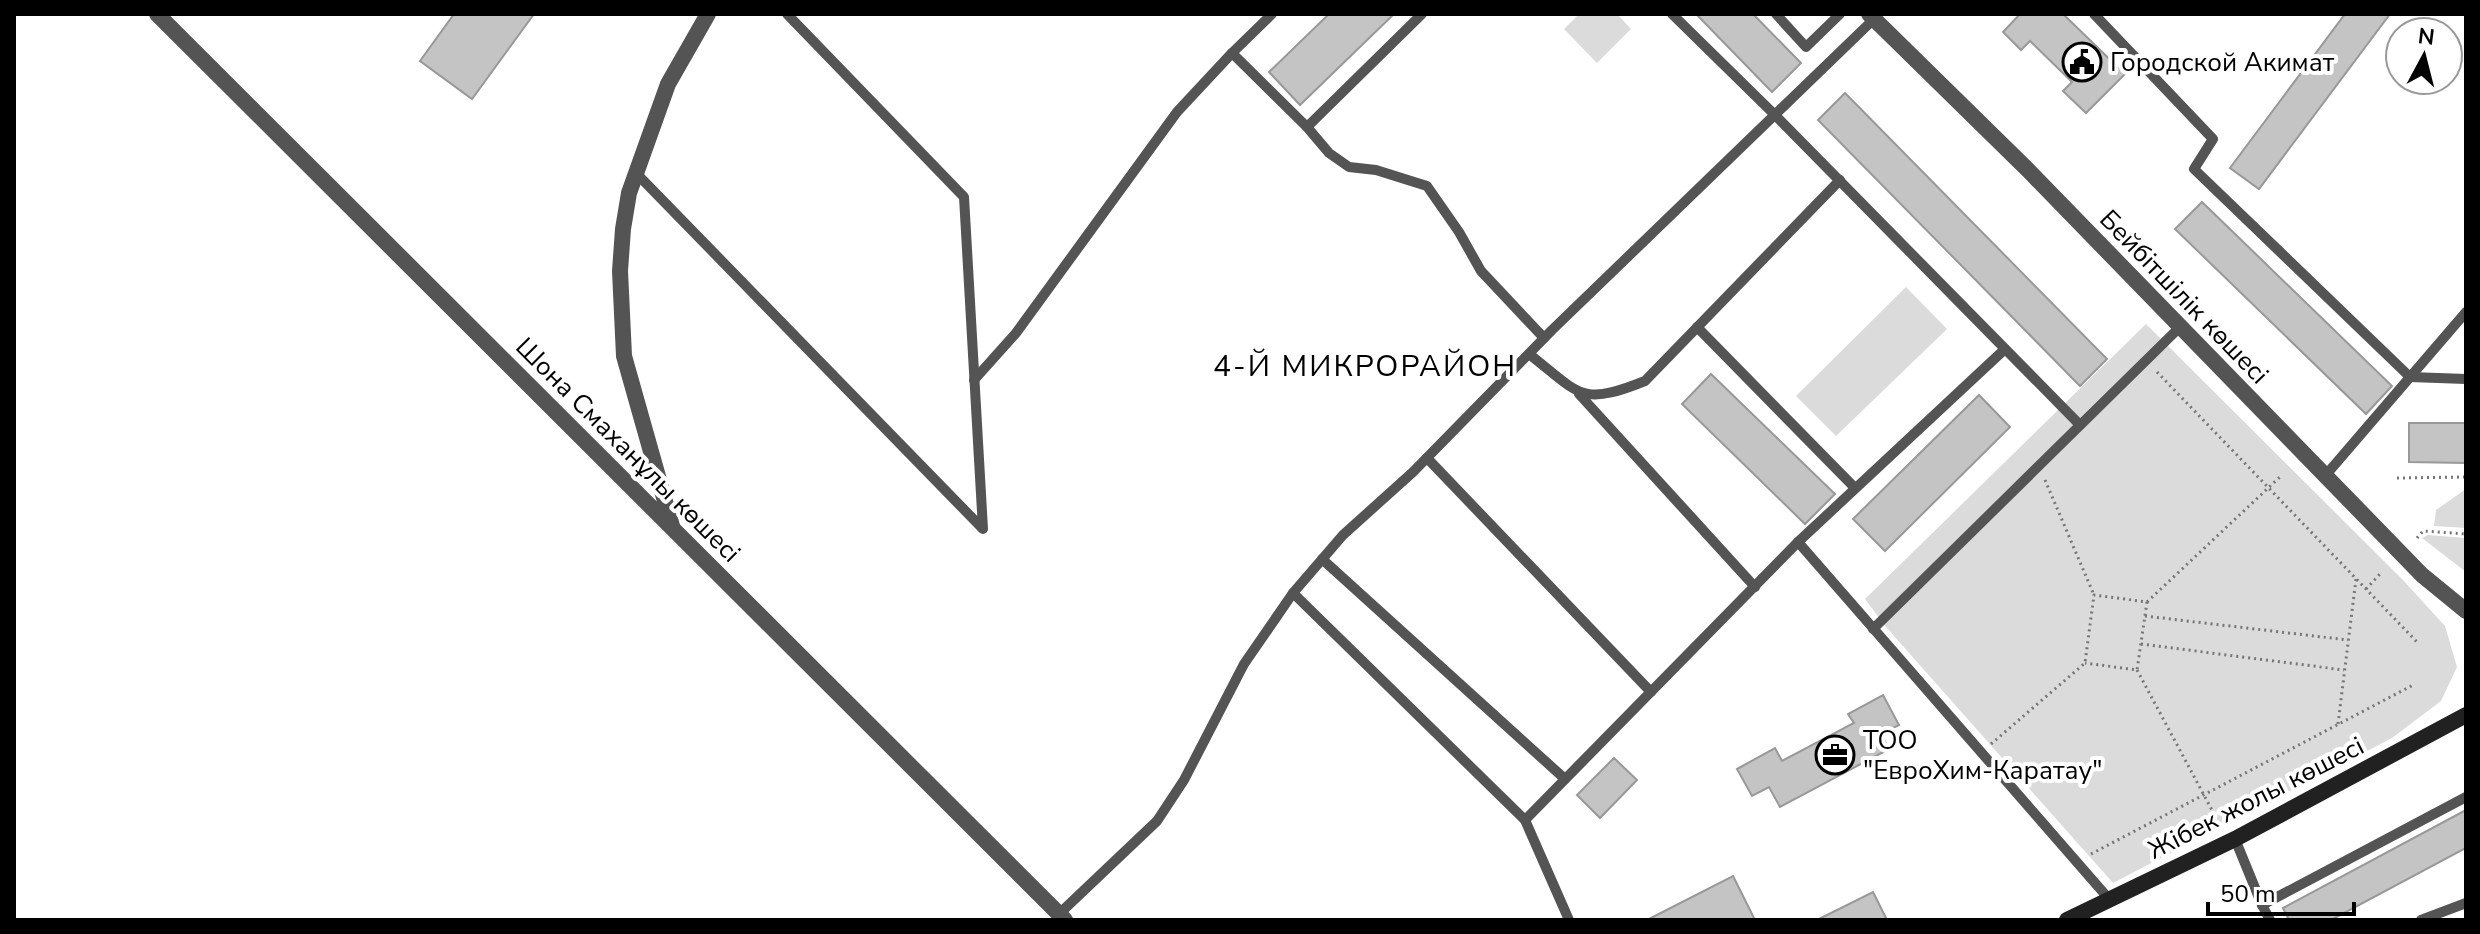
<svg xmlns="http://www.w3.org/2000/svg" width="2480" height="934" font-family="'Nunito Sans',sans-serif">
  <style>
    .green { fill: #dbdbdb }
    .building { fill: #c4c4c4; stroke: #989898; stroke-width: 2 }
    .lines { fill: none; stroke-linecap: round; stroke-linejoin: round }
    .path { stroke: #767676; stroke-width: 3; stroke-dasharray: 2 4; stroke-linecap: butt }
    .service { stroke: #545454; stroke-width: 10 }
    .minor { stroke: #545454; stroke-width: 16 }
    .secondary { stroke: #212121; stroke-width: 16 }
    .labels { text-anchor: middle; dominant-baseline: central; stroke-width: 8; stroke-linejoin: round; paint-order: stroke }
    .poi-label { font-size: 26px; fill: #000; stroke: #fff; text-anchor: start }
    .street-label { font-size: 26px; fill: #000; stroke: #fff }
    .quarter-label { font-size: 30px; letter-spacing: 2px; fill: #000; stroke: #fff }
  </style>
  <rect width="100%" height="100%" fill="#fff"/>
  <!-- green -->
  <g class="green">
    <polygon points="1579,14 1617,14 1631,29 1597,63 1564,29"/>
    <polygon points="1906,287 1947,329 1836,436 1796,396"/>
    <polygon points="2146,324 2403,580 2445,626 2457,667 2441,701 2392,738 2113,883 1886,627 1865,599"/>
    <polygon points="2466,489 2466,528 2434,526 2436,510"/>
    <polygon points="2428,535 2466,538 2466,572 2422,538"/>
  </g>
  <!-- building -->
  <g class="building">
    <polygon points="454,14 534,14 472,99 420,61"/>
    <polygon points="1329,14 1394,14 1300,105 1269,72"/>
    <polygon points="1696,14 1753,14 1801,63 1772,92"/>
    <polygon points="2020,14 2063,14 2125,74 2086,113 2063,91 2072,82 2030,41 2021,50 2003,32"/>
    <polygon points="2345,14 2390,14 2259,189 2230,168"/>
    <polygon points="1845,93 2107,359 2080,386 1818,120"/>
    <polygon points="2202,202 2392,386 2366,414 2175,229"/>
    <polygon points="1711,374 1835,494 1805,524 1682,404"/>
    <polygon points="1979,395 2010,427 1885,551 1853,519"/>
    <polygon points="2409,423 2466,423 2466,463 2409,462"/>
    <polygon points="1883,695 1899,725 1881,734 1889,749 1780,807 1769,787 1752,796 1737,769 1775,748 1782,761 1854,723 1848,714"/>
    <polygon points="1614,758 1637,780 1600,818 1577,795"/>
    <polygon points="2466,810 2466,848 2331,920 2289,920 2283,908"/>
    <polygon points="1733,876 1755,920 1647,920"/>
    <polygon points="1873,892 1887,920 1817,920"/>
  </g>
  <g class="lines">
    <!-- path -->
    <g class="path">
      <polyline points="2157,372 2418,643"/>
      <polyline points="2397,478 2466,477"/>
      <polyline points="2045,480 2094,595"/>
      <polyline points="2417,538 2423,531 2466,534"/>
      <polyline points="2366,589 2380,574"/>
      <polyline points="2147,602 2282,475"/>
      <polyline points="2145,616 2348,640"/>
      <polyline points="2141,644 2344,670"/>
      <polyline points="2137,670 2213,812"/>
      <polyline points="2338,724 2356,579"/>
      <polyline points="1991,744 2085,663 2094,595 2147,602 2137,670 2085,663"/>
      <polyline points="2091,854 2415,684"/>
    </g>
    <!-- service -->
    <g class="service">
      <polyline points="1272,14 1232,53 1307,127 1422,14"/>
      <polyline points="1672,14 1775,115 2080,425"/>
      <polyline points="1776,14 1806,47 1840,14"/>
      <polyline points="2094,14 2213,139 2194,169 2410,377 2466,379"/>
      <polyline points="1307,127 1329,153 1349,167 1376,170 1427,186 1459,232 1481,271 1544,338"/>
      <polyline points="637,174 983,529 964,197 787,14"/>
      <polyline points="1697,327 1855,488"/>
      <polyline points="2005,349 1798,542 2109,899"/>
      <path d="M1529,354C1580,394 1580,407 1645,381L1840,180"/>
      <polyline points="974,380 1016,333 1177,112 1232,53"/>
      <polyline points="1579,394 1755,587"/>
      <polyline points="1427,458 1651,692"/>
      <polyline points="2325,476 2466,312"/>
      <polyline points="1322,559 1565,779"/>
      <polyline points="1293,593 1525,820 1798,542"/>
      <polyline points="1873,629 2180,327"/>
      <polyline points="1525,820 1569,920"/>
      <polyline points="2235,839 2262,905"/>
      <polyline points="1059,914 1157,821 1184,780 1244,664 1293,593 1343,535 1413,472 1552,330 1874,19"/>
      <polyline points="2270,920 2262,905 2466,797"/>
      <polyline points="2421,920 2466,903"/>
    </g>
    <!-- minor -->
    <g class="minor">
      <polyline points="157,14 1065,920"/>
      <polyline points="1869,14 2028,170 2422,575 2466,611"/>
      <polyline points="672,526 624,356 620,271 623,229 629,193 668,84 708,14"/>
    </g>
    <!-- secondary -->
    <polyline class="secondary" points="2067,920 2235,839 2466,715"/>
  </g>
  <!-- icons -->
  <defs>
    <g id="civic-ring" transform="scale(2)"><circle r="9.5" fill="#fff" stroke="#000" stroke-width="1.5"/><path d="M-.6-6.5H3V-4.5H.6V-3L4-1V1h2V6H-6V1h2V-1L-.6-3ZM-1.2 2.5V6h2.4V2.5Z" fill="#000"/></g>
    <g id="office-ring" transform="scale(2)"><circle r="9.5" fill="#fff" stroke="#000" stroke-width="1.5"/><path d="M-6-3h4V-5.5h4V-3h4V5H-6ZM-1-4.5V-3h2v-1.5ZM-6 0V1H6V0Z" fill="#000"/></g>
  </defs>
  <g fill-rule="evenodd">
    <use href="#civic-ring" x="2082" y="62"/>
    <use href="#office-ring" x="1835" y="755"/>
  </g>
  <g class="labels">
    <!-- poi labels -->
    <g class="poi-label">
      <text x="2110" y="62">Городской Акимат</text>
      <text x="1863" y="740">ТОО<tspan x="1863" dy="30">"ЕвроХим-Каратау"</tspan></text>
    </g>
    <!-- street labels -->
    <g class="street-label">
      <text transform="translate(2184 297) rotate(46)">Бейбітшілік көшесі</text>
      <text transform="translate(628 450) rotate(45)">Шона Смаханұлы көшесі</text>
      <text transform="translate(2256 798) rotate(-27)">Жібек жолы көшесі</text>
    </g>
    <!-- quarter labels -->
    <g class="quarter-label">
      <text x="1365" y="366">4-Й МИКРОРАЙОН</text>
    </g>
  </g>
  <!-- border -->
  <rect width="2480" height="934" fill="none" stroke="#000000" stroke-width="32"/>
  <!-- north arrow -->
  <g transform="translate(2424 56) rotate(7)"><circle r="38" fill="#ffffff" stroke="#999999" stroke-width="2"/>
  <path d="M0-6L14 30L0 20L-14 30Z" fill="#000000"/>
  <text y="-12" font-size="22" font-weight="bold" text-anchor="middle" fill="#000000">N</text>
  </g>
  <!-- scale -->
  <path d="M2208 902v12h146v-12" fill="none" stroke="#000000" stroke-width="4"/>
  <text x="2220" y="902" font-size="24" fill="#000000" stroke="#ffffff" stroke-width="6" paint-order="stroke">50 m</text>
</svg>
